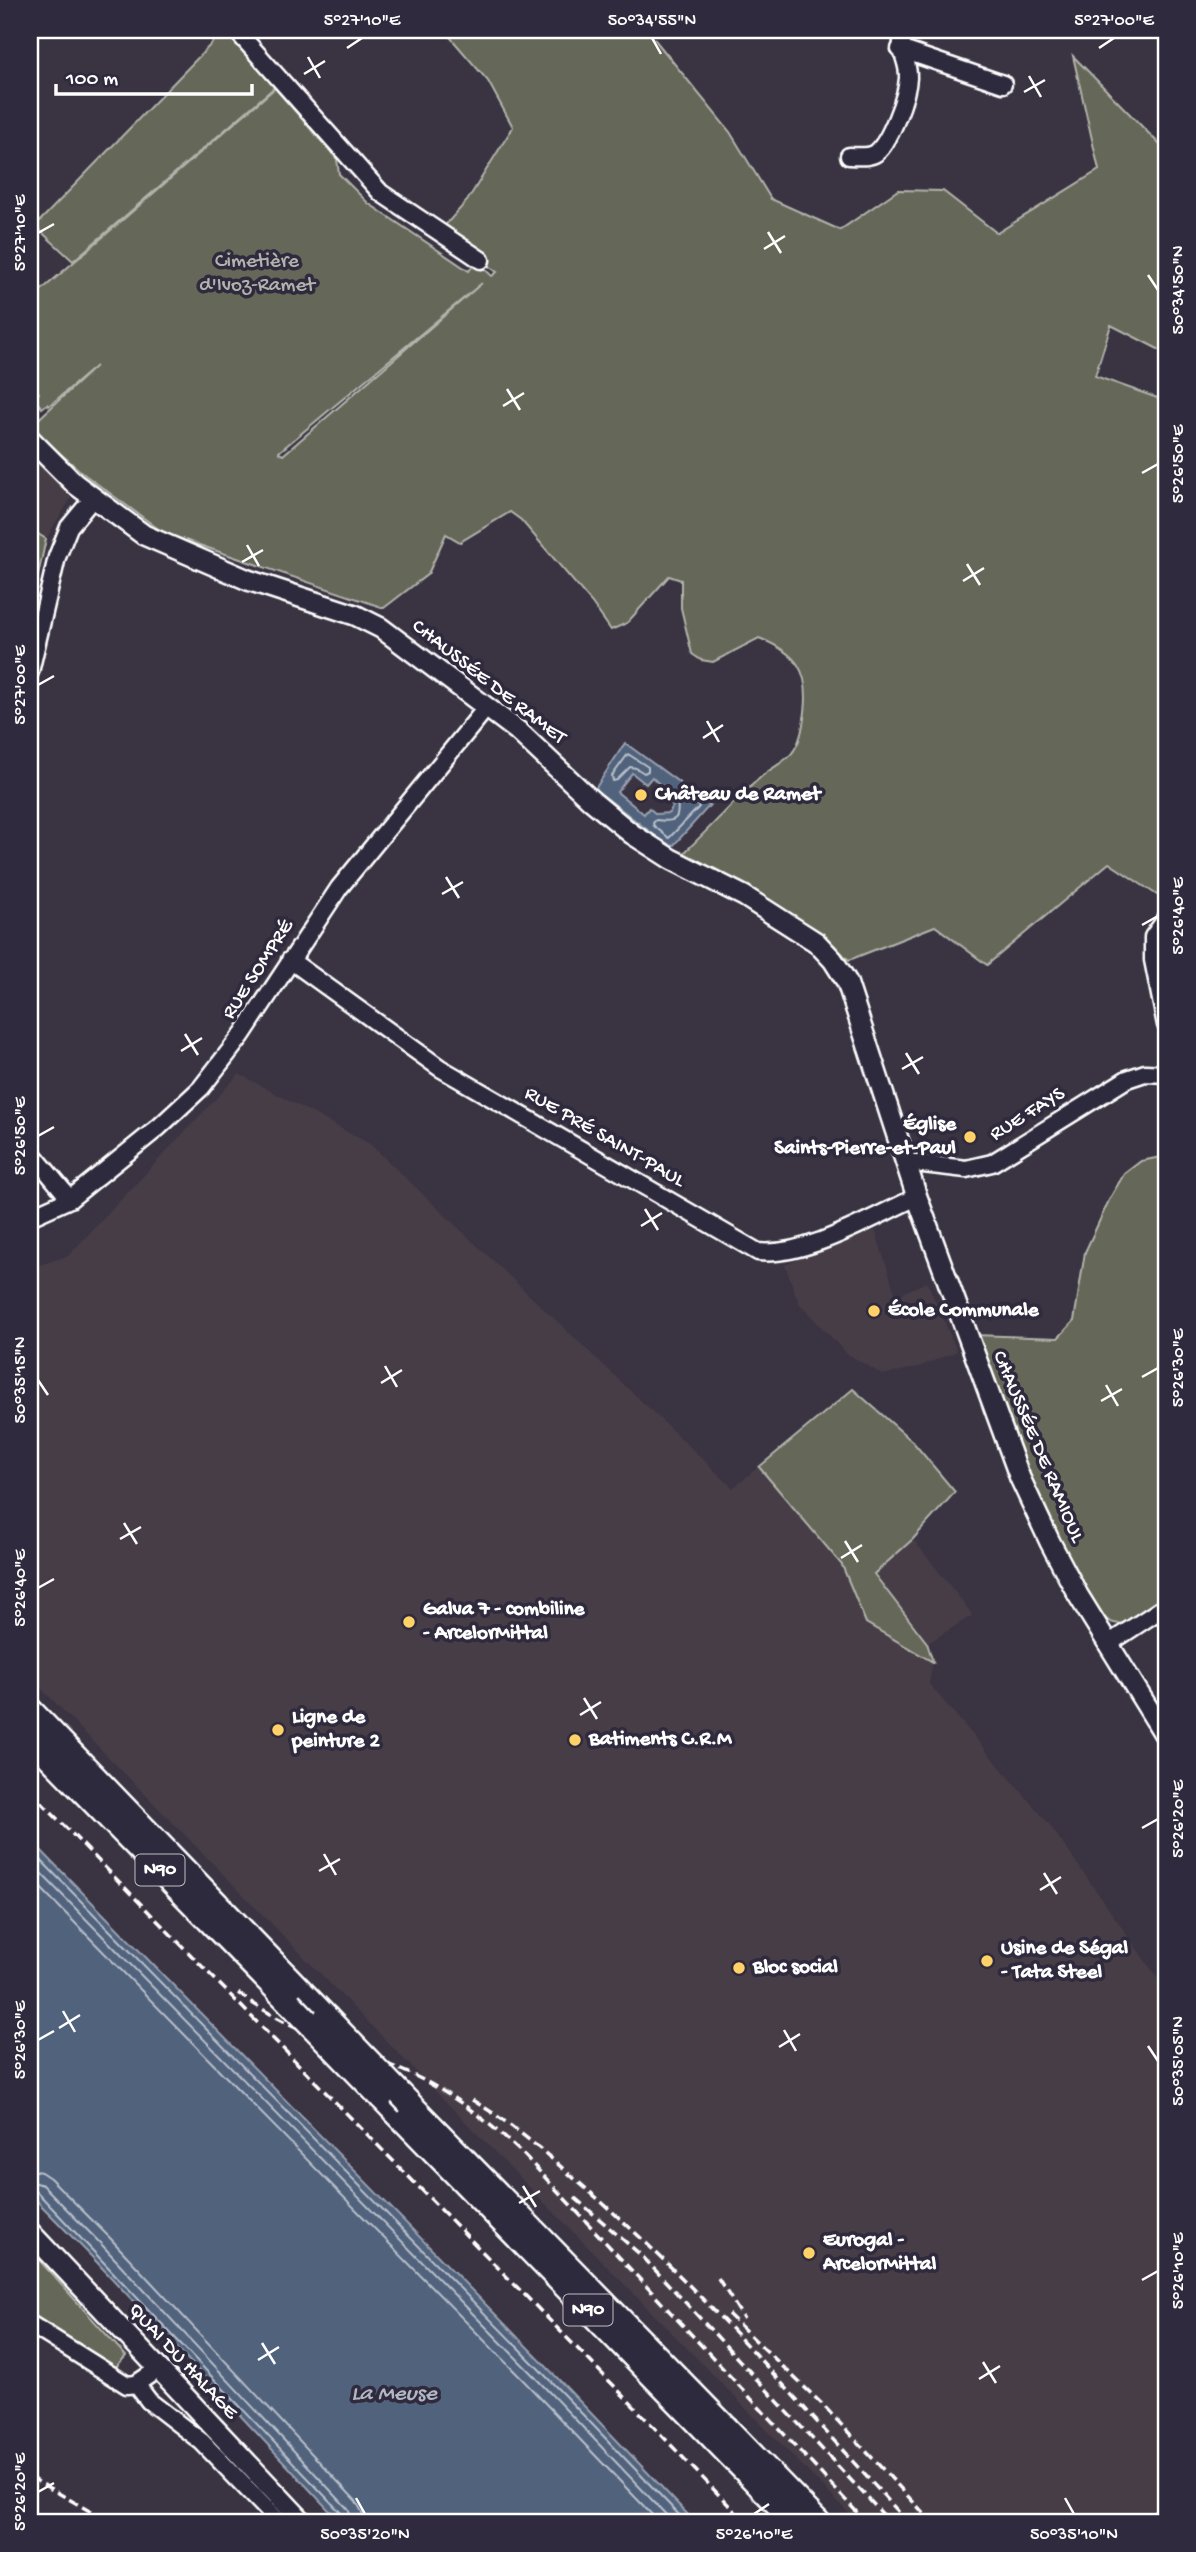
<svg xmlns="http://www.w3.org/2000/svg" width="1196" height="2552" font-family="'Gochi Hand',sans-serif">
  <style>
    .built { fill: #473e47 }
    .green { fill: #656758; stroke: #b2b3ac; stroke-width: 2; fill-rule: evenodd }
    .water { fill: #51627c; stroke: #97a1b0; stroke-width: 2; fill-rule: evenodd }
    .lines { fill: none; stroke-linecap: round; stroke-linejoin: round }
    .shore { stroke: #b9c0cb; stroke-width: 2 }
    .minor-casing { stroke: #fff; stroke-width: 21 }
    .major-casing { stroke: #fff; stroke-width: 24 }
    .highway-casing { stroke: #fff; stroke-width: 28 }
    .minor { stroke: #2f2a3d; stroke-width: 16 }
    .major { stroke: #2f2a3d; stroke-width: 19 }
    .highway { stroke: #2f2a3d; stroke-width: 23 }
    .rail { stroke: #fff; stroke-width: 3.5; stroke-dasharray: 10 5; stroke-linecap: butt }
    .highway-bridge-casing { stroke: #fff; stroke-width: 28; stroke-linecap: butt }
    .highway-bridge { stroke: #2f2a3d; stroke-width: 23 }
    .ticks { fill: none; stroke: #fff; stroke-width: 2.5 }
    .poi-dot { fill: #ffd166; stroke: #2f2a3d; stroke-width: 2.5 }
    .labels { text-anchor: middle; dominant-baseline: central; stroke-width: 7; stroke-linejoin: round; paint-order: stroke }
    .shield { fill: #2f2a3d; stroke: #c1bfc5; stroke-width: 2 }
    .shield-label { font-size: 19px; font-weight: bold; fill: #fff }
    .park-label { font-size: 21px; fill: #b2b3ac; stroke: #2f2a3d }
    .street-label { font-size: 21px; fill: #fff; stroke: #2f2a3d }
    .poi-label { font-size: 21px; font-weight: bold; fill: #fff; stroke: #2f2a3d; text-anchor: start }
    .water-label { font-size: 23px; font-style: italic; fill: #b1b8c4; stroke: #2f2a3d }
    .neatline { fill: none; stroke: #fff; stroke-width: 2.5 }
    .ticks-label { font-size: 18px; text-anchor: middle; fill: #fff }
  </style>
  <rect width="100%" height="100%" fill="#3a3342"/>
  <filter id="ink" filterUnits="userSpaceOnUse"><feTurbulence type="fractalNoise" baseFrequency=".0143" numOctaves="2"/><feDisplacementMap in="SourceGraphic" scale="14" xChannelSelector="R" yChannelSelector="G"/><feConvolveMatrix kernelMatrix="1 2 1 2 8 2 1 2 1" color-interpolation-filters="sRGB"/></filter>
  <g filter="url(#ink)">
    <!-- built -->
    <g class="built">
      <polygon points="30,427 85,475 46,539 30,612"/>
      <polygon points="239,1074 370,1144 733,1488 853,1389 913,1442 955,1492 913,1539 973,1615 928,1643 933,1662 929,1684 1049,1824 1166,1990 1166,2522 857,2522 30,1677 30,1268 68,1256"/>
      <polygon points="875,1230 896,1296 927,1282 957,1351 919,1367 883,1375 846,1353 799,1303 785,1265"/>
    </g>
    <!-- green -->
    <g class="green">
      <path d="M444,30H647L730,132L771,199L840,230L898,190L943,191L997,233L1099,170L1073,56L1166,151V353L1111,325L1095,376L1166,401V901L1109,863L987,965L935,926L849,960C802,916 746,882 687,857L685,852C711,827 735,800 762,776C771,768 785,762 792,753C801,742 803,725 805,712C810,671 797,653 759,638L713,662L701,660L692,654L681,608V580L669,576L627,623L611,630L592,603L521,520L510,512L460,542L446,534L428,574L384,608L164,533L85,475L30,427L96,366L49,406L47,404L42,408L34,398L39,393L33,387L30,389V300L275,88L337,159L339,174L368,203L469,271L476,261L492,276L497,272L439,232L467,201L513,127L488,81ZM482,283L283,455L279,453V452Z"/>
      <polygon points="226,31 276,86 73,261 35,226 217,38"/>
      <polygon points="30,529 46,539 30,612"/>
      <path d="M1166,1156V1599C1151,1609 1133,1627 1114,1623C1075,1616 991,1379 974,1335L1058,1338L1074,1321L1085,1252L1110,1198L1124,1174L1141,1161Z"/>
      <polygon points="853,1389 913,1442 955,1492 913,1539 874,1574 927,1643 933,1662 866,1623 842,1565 759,1467"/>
      <polygon points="30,2250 126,2356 114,2369 30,2317"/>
    </g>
    <!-- water -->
    <g class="water">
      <path d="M625,743L710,805L673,846L667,845L595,789ZM632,773L646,784L652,777L662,787L671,792L666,799L673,806L669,813L656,814L649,808L644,814L617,792Z"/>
      <polygon points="30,1839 542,2362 695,2522 340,2522 91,2256 30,2194"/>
    </g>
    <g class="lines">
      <!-- shore -->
      <g class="shore">
        <polygon points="628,754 648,767 648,771 644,773 636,768 630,767 617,780 613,781 612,776"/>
        <path d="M679,792L692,798L699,807L669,838L654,826L653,823L656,820C689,825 673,806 679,792Z"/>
        <polyline points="30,1849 537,2367 686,2522"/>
        <polyline points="30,1862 531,2373 673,2522"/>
        <polyline points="30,1877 523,2380 659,2522"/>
        <polyline points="30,2170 41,2172 50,2178 110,2238 356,2501 362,2512 364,2522"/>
        <polyline points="30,2181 43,2185 102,2245 348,2509 353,2522"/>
        <polyline points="30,2190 37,2192 342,2514 344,2522"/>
      </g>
      <!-- minor casing -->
      <g class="minor-casing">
        <g id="minor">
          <polyline points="236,30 381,193 481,260"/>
          <polyline points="900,49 1003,84"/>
          <path d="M849,156C856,156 869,158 876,153C890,142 907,96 908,78C909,58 896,52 905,30"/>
          <polyline points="30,672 57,557 69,527 94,497"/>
          <polyline points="1166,919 1153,937 1153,960 1166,1025"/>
          <path d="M290,960L440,1068L758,1252C807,1257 872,1217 917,1197"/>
          <polyline points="30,1151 70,1199"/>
          <polyline points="906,1162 966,1169 992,1163 1127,1079 1145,1073 1166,1074"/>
          <polyline points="30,1217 70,1199 159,1127 201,1088 242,1035 339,888 487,707"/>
          <polyline points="1108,1644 1166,1606"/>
          <polyline points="30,2324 127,2385 136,2384 158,2369"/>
          <polyline points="136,2384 149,2401 202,2442 279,2522"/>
        </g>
      </g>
      <!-- major casing -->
      <g class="major-casing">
        <g id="major">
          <polyline points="30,439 75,484 144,535 248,580 355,615 381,628 518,731 592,801 632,834 671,859 744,896 816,942 833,960 847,982 917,1197 1020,1478 1050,1542 1078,1595 1166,1737"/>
          <polyline points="30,2232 303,2522"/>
        </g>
      </g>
      <!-- highway casing -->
      <g class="highway-casing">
        <g id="highway">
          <polyline points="30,1710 326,2017"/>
          <polyline points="30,1737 290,2003"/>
          <polyline points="381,2097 795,2522"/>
          <polyline points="409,2103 818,2522"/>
        </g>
      </g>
      <!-- minor -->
      <use href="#minor" class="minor"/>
      <!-- major -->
      <use href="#major" class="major"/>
      <!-- highway -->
      <use href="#highway" class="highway"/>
      <!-- rail -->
      <g class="rail">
        <polyline points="30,1791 623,2395 745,2522"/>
        <path d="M238,1993C295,2035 355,2048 417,2077C458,2097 492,2125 525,2156L866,2522"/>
        <path d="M472,2100C510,2122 543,2151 576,2180C697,2282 801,2406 908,2522"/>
        <polyline points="575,2198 642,2256 890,2522"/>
        <polyline points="718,2278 744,2319"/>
        <polyline points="728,2314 822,2404 932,2522"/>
        <polyline points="30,2477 109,2522"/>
        <polyline points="1142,2522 1166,2502"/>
      </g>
      <!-- highway-bridge casing -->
      <g class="highway-bridge-casing">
        <g id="highway-bridge">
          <polyline points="290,2003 381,2097"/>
          <polyline points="326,2017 409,2103"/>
        </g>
      </g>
      <!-- highway-bridge -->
      <use href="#highway-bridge" class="highway-bridge"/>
    </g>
  </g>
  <!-- ticks -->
  <path class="ticks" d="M652,38L661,54M347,48L362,38M1099,48L1114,38M308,57L320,78M304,74L325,61M1029,76L1041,97M1024,92L1045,80M768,232L781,253M38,233L54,224M764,249L785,236M1148,275L1158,290M507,389L520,410M503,406L524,393M1142,473L1158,464M247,545L259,566M242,562L263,550M967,564L980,585M963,581L984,568M38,685L54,676M707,721L719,742M703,738L723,725M446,877L459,898M442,894L463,882M1142,925L1158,916M185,1034L198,1055M181,1051L202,1038M906,1053L919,1074M902,1069L923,1057M38,1136L54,1127M645,1209L658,1230M641,1226L662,1213M385,1366L397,1387M1142,1377L1158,1368M38,1380L48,1395M381,1383L402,1370M1106,1385L1118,1406M1101,1401L1122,1389M124,1523L137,1544M120,1539L141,1527M845,1541L858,1562M841,1558L862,1545M38,1588L54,1579M584,1698L597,1719M580,1715L601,1702M1142,1828L1158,1819M324,1854L336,1875M319,1871L340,1859M1044,1873L1057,1894M1040,1890L1061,1877M63,2011L75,2032M59,2028L80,2015M784,2030L796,2051M38,2040L54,2031M1148,2046L1158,2061M779,2047L800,2034M523,2186L536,2207M519,2203L540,2191M1142,2280L1158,2271M262,2343L275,2364M258,2360L279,2347M983,2362L996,2383M979,2379L1000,2366M38,2492L54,2483M356,2498L365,2514M1065,2498L1074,2514M754,2514L769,2504"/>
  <!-- markers -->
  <g class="poi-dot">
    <circle cx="641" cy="795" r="7"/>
    <circle cx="970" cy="1137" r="7"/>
    <circle cx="874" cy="1311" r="7"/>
    <circle cx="409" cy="1622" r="7"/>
    <circle cx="278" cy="1730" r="7"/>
    <circle cx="575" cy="1740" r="7"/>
    <circle cx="987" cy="1961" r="7"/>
    <circle cx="739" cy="1968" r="7"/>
    <circle cx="809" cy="2253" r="7"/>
  </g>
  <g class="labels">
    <!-- shield labels -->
    <g class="shield">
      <rect x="135.5" y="1854.5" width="49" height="31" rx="5"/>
      <rect x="563.5" y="2294.5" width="49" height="31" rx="5"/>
    </g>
    <g class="shield-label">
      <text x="160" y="1870">N90</text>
      <text x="588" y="2310">N90</text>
    </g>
    <!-- park labels -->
    <g class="park-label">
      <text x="257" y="262">Cimetière<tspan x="257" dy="24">d'Ivoz-Ramet</tspan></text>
    </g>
    <!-- street labels -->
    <g class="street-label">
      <text transform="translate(488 683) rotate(38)">CHAUSSÉE DE RAMET</text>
      <text transform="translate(259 970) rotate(-57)">RUE SOMPRÉ</text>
      <text transform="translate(1028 1115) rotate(-32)">RUE FAYS</text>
      <text transform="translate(604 1138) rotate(30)">RUE PRÉ SAINT-PAUL</text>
      <text transform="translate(1037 1447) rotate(67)">CHAUSSÉE DE RAMIOUL</text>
      <text transform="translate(182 2362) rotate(47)">QUAI DU HALAGE</text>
    </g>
    <!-- poi labels -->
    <g class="poi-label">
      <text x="655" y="795">Château de Ramet</text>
      <text x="956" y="1125" text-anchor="end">Église<tspan x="956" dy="24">Saints-Pierre-et-Paul</tspan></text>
      <text x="888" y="1311">École Communale</text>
      <text x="423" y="1610">Galva 7 - combiline<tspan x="423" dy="24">- ArcelorMittal</tspan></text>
      <text x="292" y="1718">Ligne de<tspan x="292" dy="24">peinture 2</tspan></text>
      <text x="589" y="1740">Batiments C.R.M</text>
      <text x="1001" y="1949">Usine de Ségal<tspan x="1001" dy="24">- Tata Steel</tspan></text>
      <text x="753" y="1968">Bloc social</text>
      <text x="823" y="2241">Eurogal -<tspan x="823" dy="24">ArcelorMittal</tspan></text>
    </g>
    <!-- water labels -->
    <g class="water-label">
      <text x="394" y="2394">La Meuse</text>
    </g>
  </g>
  <!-- margin -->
  <rect width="1196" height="2552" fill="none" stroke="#2f2a3d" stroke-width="77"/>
  <!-- scale -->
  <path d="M56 84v10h196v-10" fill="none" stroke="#ffffff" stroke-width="3.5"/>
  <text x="66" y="84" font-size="21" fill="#ffffff" stroke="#2f2a3d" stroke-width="5" paint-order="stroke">100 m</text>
  <rect x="38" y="38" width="1120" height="2476" class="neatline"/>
  <g class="ticks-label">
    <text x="362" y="25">5°27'10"E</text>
    <text x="652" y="25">50°34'55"N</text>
    <text x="1114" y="25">5°27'00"E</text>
    <text transform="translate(19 233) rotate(-90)" y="6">5°27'10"E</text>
    <text transform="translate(1177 290) rotate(-90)" y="6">50°34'50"N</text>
    <text transform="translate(1177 464) rotate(-90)" y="6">5°26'50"E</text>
    <text transform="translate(19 685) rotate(-90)" y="6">5°27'00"E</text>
    <text transform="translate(1177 916) rotate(-90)" y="6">5°26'40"E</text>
    <text transform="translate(19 1136) rotate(-90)" y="6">5°26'50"E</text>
    <text transform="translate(1177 1368) rotate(-90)" y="6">5°26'30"E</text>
    <text transform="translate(19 1380) rotate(-90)" y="6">50°35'15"N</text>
    <text transform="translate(19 1588) rotate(-90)" y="6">5°26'40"E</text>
    <text transform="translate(1177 1819) rotate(-90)" y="6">5°26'20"E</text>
    <text transform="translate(19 2040) rotate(-90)" y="6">5°26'30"E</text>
    <text transform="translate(1177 2061) rotate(-90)" y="6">50°35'05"N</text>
    <text transform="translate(1177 2271) rotate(-90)" y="6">5°26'10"E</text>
    <text transform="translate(19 2492) rotate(-90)" y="6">5°26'20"E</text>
    <text x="365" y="2539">50°35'20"N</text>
    <text x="754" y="2539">5°26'10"E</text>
    <text x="1074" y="2539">50°35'10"N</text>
  </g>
</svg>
